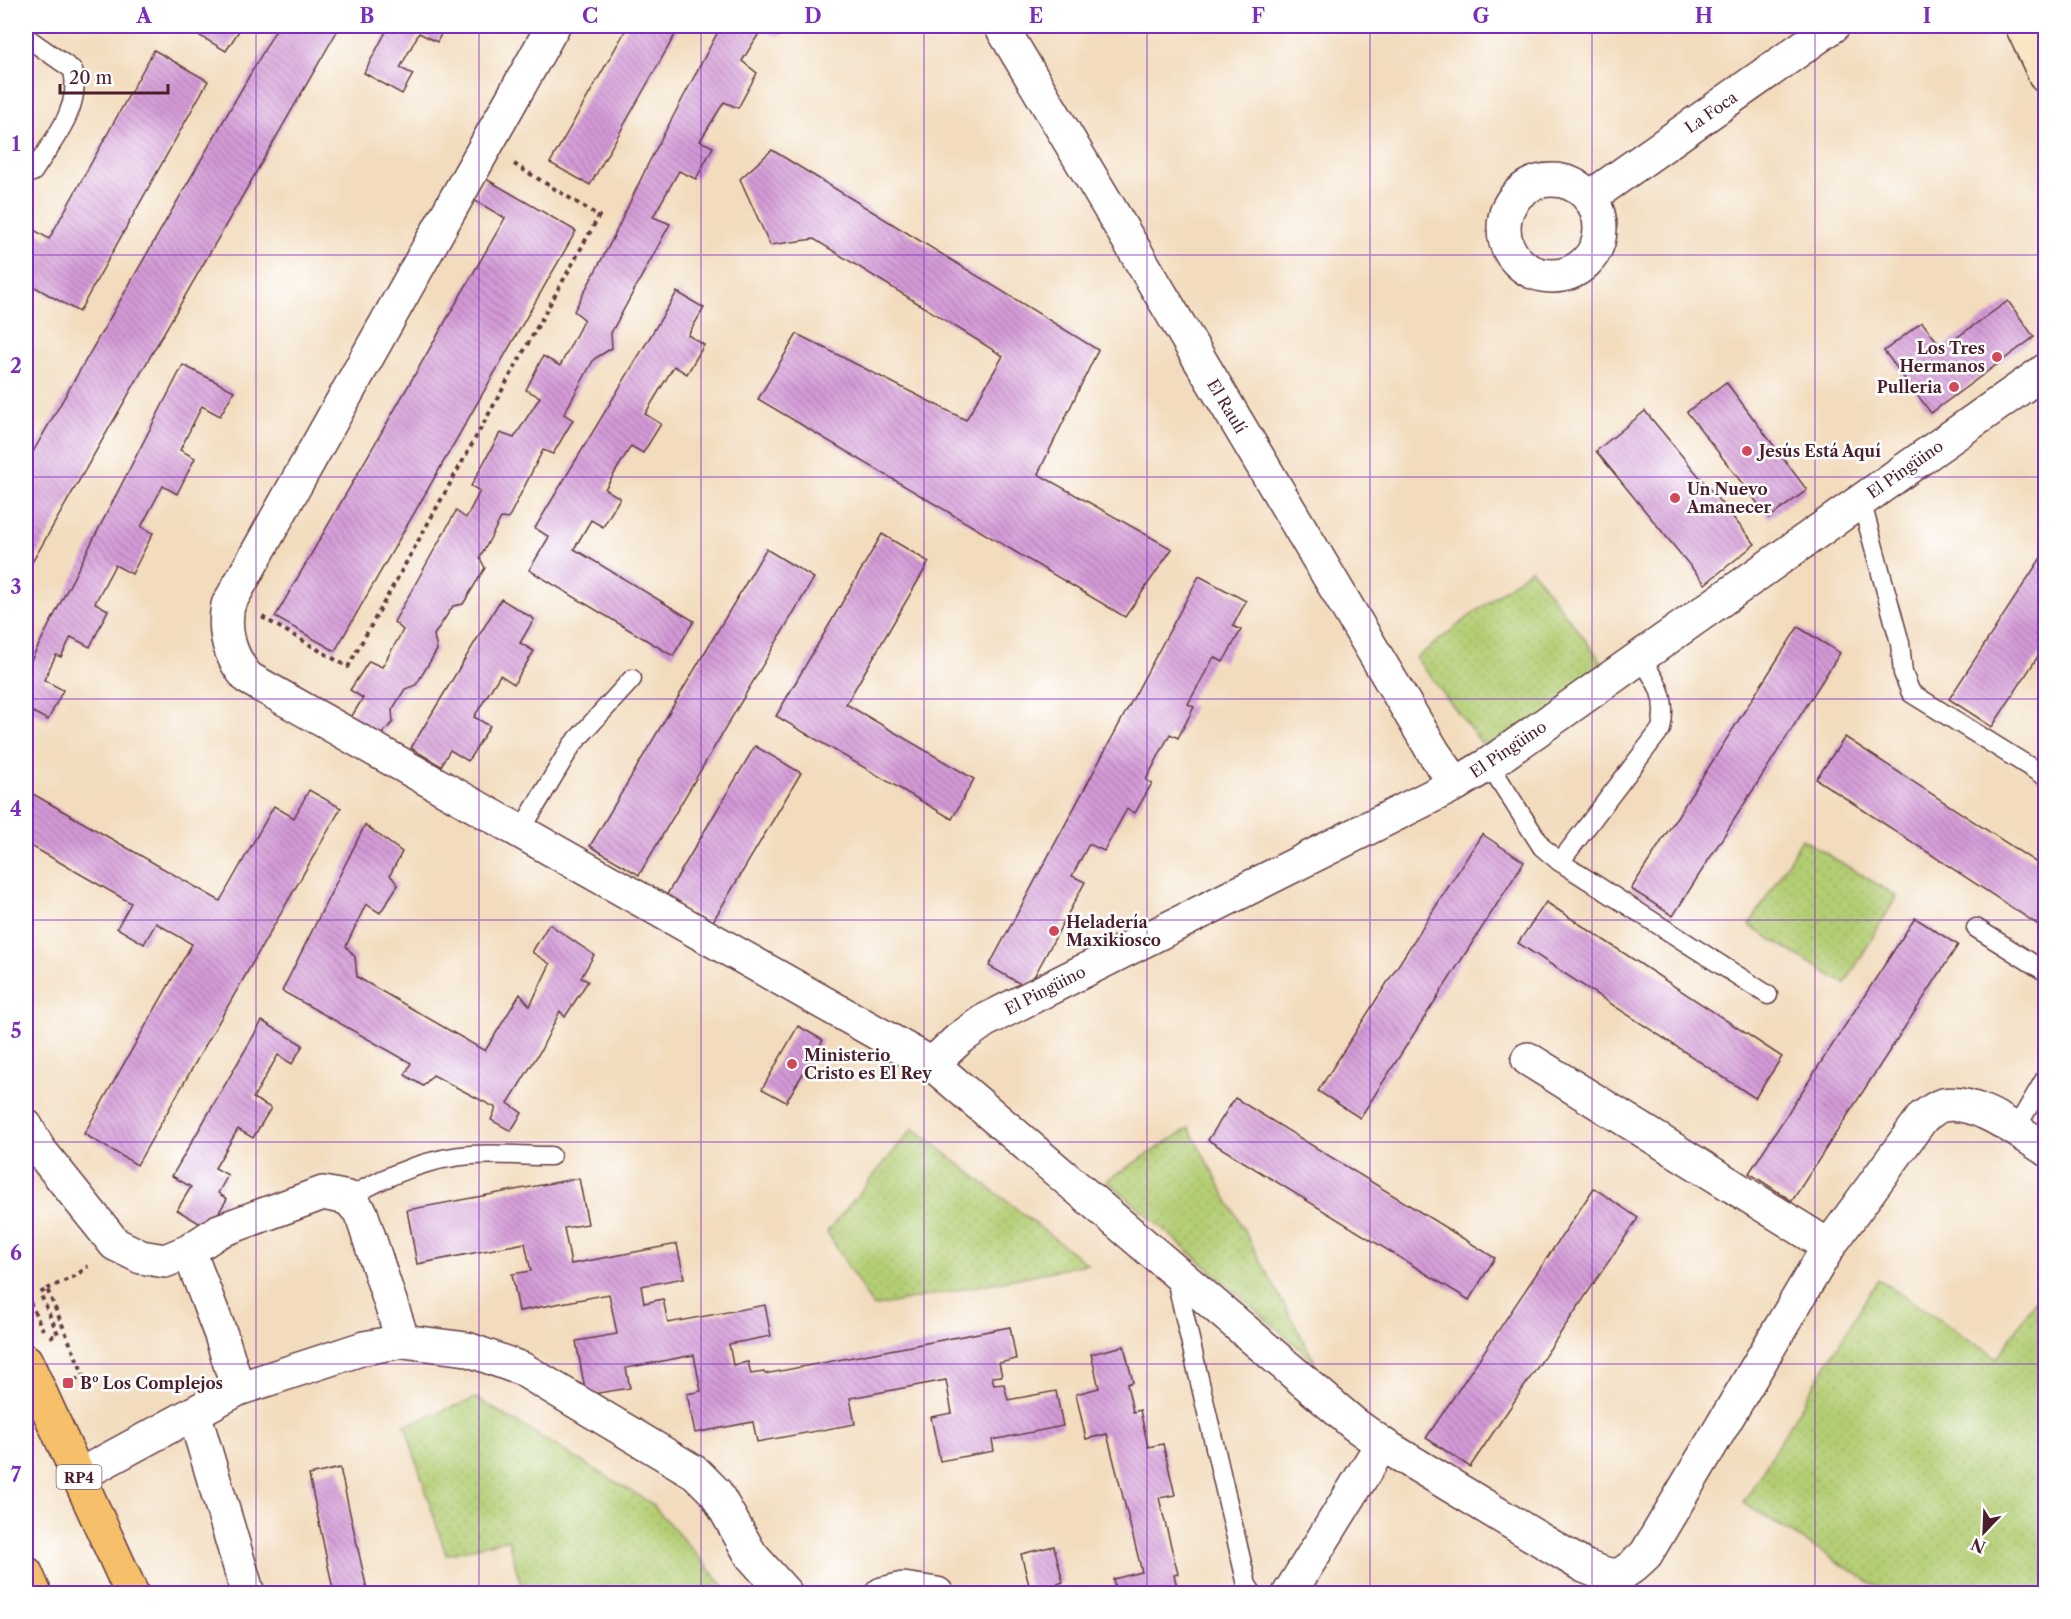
<svg xmlns="http://www.w3.org/2000/svg" width="2071" height="1619" font-family="'Libre Caslon Text',serif">
  <style>
    .grass { fill: url(#grass-dots); stroke: #7e764f; stroke-width: 1.5 }
    .building { fill: url(#building-back-hatch) }
    .lines { fill: none; stroke-linecap: round; stroke-linejoin: round }
    .lane-casing { stroke: #633b41; stroke-width: 21 }
    .street-casing { stroke: #633b41; stroke-width: 36 }
    .secondary-casing { stroke: #633b41; stroke-width: 36 }
    .primary-casing { stroke: #633b41; stroke-width: 36 }
    .path { stroke: #633b41; stroke-width: 4; stroke-dasharray: 4.5 4.5; stroke-linecap: butt }
    .lane { stroke: #fff; stroke-width: 18 }
    .street { stroke: #fff; stroke-width: 33 }
    .secondary { stroke: #fbe6c4; stroke-width: 33 }
    .primary { stroke: #f6c06b; stroke-width: 33 }
    .grid { fill: none; stroke: #7b2cbf; stroke-width: 1.5; stroke-opacity: 0.55 }
    .poi-dot { fill: #d1495b; stroke: #fff; stroke-width: 2 }
    .labels { text-anchor: middle; dominant-baseline: central; stroke-width: 5; stroke-linejoin: round; paint-order: stroke }
    .shield { fill: #fff; stroke: #80626b; stroke-width: 1.5 }
    .shield-label { font-size: 15px; font-weight: bold; fill: #4a1f2b }
    .street-label { font-size: 16px; fill: #4a1f2b; stroke: #fff }
    .poi-label { font-size: 16px; font-weight: bold; fill: #4a1f2b; stroke: #fff; text-anchor: start }
    .neatline { fill: none; stroke: #7b2cbf; stroke-width: 2 }
    .grid-label { font-size: 20px; text-anchor: middle; font-weight: bold; fill: #7b2cbf }
  </style>
  <defs>
    <pattern id="grass-dots" width="8" height="8" patternUnits="userSpaceOnUse" patternTransform="scale(1.5)"><rect width="8" height="8" fill="#b3cd73"/><path d="M2 2h.1M6 6h.1" fill="none" stroke="#9bb064" stroke-width="1.8" stroke-linecap="round"/></pattern>
    <pattern id="building-back-hatch" width="6" height="6" patternUnits="userSpaceOnUse" patternTransform="scale(1.5)"><rect width="6" height="6" fill="#d49ad7"/><path d="M-1 5l2 2M0 0l6 6M5-1l2 2" fill="none" stroke="#ae7daf"/></pattern>
  </defs>
  <rect width="100%" height="100%" fill="#fff"/>
  <filter id="ink" filterUnits="userSpaceOnUse"><feTurbulence type="fractalNoise" baseFrequency=".0167" numOctaves="2"/><feDisplacementMap in="SourceGraphic" scale="12" xChannelSelector="R" yChannelSelector="G"/><feConvolveMatrix kernelMatrix="1 2 1 2 8 2 1 2 1" color-interpolation-filters="sRGB"/></filter>
  <filter id="wash" filterUnits="userSpaceOnUse"><feTurbulence type="fractalNoise" baseFrequency=".008" numOctaves="4" result="noise"/><feDisplacementMap in="SourceGraphic" scale="24" xChannelSelector="R" yChannelSelector="G"/><feGaussianBlur stdDeviation="1.35" result="paint"/><feColorMatrix in="noise" values="0 0 0 0 0 0 0 0 0 0 0 0 0 0 0 0 0 1.4 0 .05"/><feComposite in="paint" operator="in"/></filter>
  <g filter="url(#wash)">
    <rect width="100%" height="100%" fill="#f2dcbd"/>
    <!-- grass -->
    <g class="grass">
      <polygon points="1531,569 1609,671 1492,757 1416,658"/>
      <polygon points="1802,839 1897,896 1845,984 1749,926"/>
      <polygon points="913,1128 1087,1264 873,1307 827,1232"/>
      <polygon points="1189,1128 1314,1360 1314,1361 1107,1180"/>
      <polygon points="1878,1279 1997,1358 2042,1291 2045,1294 2045,1593 1887,1593 1743,1503"/>
      <polygon points="476,1398 651,1503 730,1593 523,1593 508,1539 446,1555 405,1425"/>
    </g>
    <g id="blocks">
      <!-- building -->
      <g class="building">
        <polygon points="183,26 242,26 226,51"/>
        <polygon points="278,26 340,26 26,573 26,464"/>
        <polygon points="389,26 445,26 437,42 419,33 400,68 413,74 402,94 364,73"/>
        <polygon points="628,26 680,26 590,185 550,163"/>
        <polygon points="721,26 785,26 779,36 761,30 742,61 757,73 738,108 724,102 700,141 713,147 696,179 679,171 653,217 670,224 611,333 612,348 594,359 564,414 573,420 553,454 543,450 508,519 501,518 480,558 485,568 463,604 453,606 434,635 437,650 416,685 405,689 392,710 393,722 380,736 350,719 363,698 350,690 369,661 382,667 403,630 394,622 456,511 466,518 480,491 471,486 500,433 514,438 540,397 526,390 543,356 560,366 584,319 574,311 612,240 649,162"/>
        <polygon points="154,50 208,81 79,312 26,282 26,225 49,239"/>
        <polygon points="772,150 1098,350 1038,474 1172,549 1125,617 758,399 797,334 966,420 1003,356 814,239 770,245 740,179"/>
        <polygon points="486,179 576,231 335,651 275,617 505,218 474,200"/>
        <polygon points="677,292 704,308 688,335 704,345 687,374 674,366 645,414 661,424 643,453 631,446 605,489 620,498 603,527 591,520 574,549 694,621 673,656 529,570 549,537 535,528"/>
        <polygon points="2008,301 2034,337 1931,413 1884,351 1922,322 1942,348"/>
        <polygon points="183,365 234,391 220,416 202,406 180,450 195,458 177,494 163,486 141,527 153,533 132,574 115,565 95,603 108,610 90,647 71,637 61,657 56,655 44,680 63,690 48,720 31,711 26,723 26,670"/>
        <polygon points="1726,382 1807,490 1769,518 1687,412"/>
        <polygon points="1645,411 1755,544 1705,584 1596,451"/>
        <polygon points="882,534 929,562 846,704 974,779 952,819 776,716"/>
        <polygon points="766,549 814,578 639,875 590,846"/>
        <polygon points="2046,550 2046,644 1992,727 1949,699"/>
        <polygon points="1199,576 1246,601 1233,626 1241,630 1223,662 1214,657 1188,704 1194,707 1178,738 1170,734 1146,780 1152,783 1135,813 1127,809 1104,851 1089,844 1072,876 1085,882 1028,988 989,966"/>
        <polygon points="501,599 534,619 520,643 534,651 514,684 500,675 474,717 490,726 468,761 450,750 441,766 411,748"/>
        <polygon points="1798,627 1840,653 1673,916 1631,889"/>
        <polygon points="1845,737 2046,869 2046,930 1816,779"/>
        <polygon points="755,746 801,773 712,923 666,896"/>
        <polygon points="26,790 220,901 274,806 294,818 309,790 341,808 137,1165 84,1134 192,944 156,923 144,944 117,928 131,903 26,843"/>
        <polygon points="365,825 402,852 390,875 398,885 380,913 366,904 346,946 355,957 357,977 485,1051 520,994 530,1006 550,964 532,952 549,924 594,955 581,978 588,981 565,1017 560,1011 541,1050 508,1103 522,1113 511,1131 491,1120 496,1108 433,1075 423,1086 405,1075 411,1063 282,991"/>
        <polygon points="1482,834 1524,862 1360,1118 1318,1091"/>
        <polygon points="1546,902 1782,1057 1755,1098 1518,943"/>
        <polygon points="1915,918 1958,945 1792,1201 1749,1173"/>
        <polygon points="262,1021 303,1045 292,1064 278,1055 253,1098 271,1108 253,1138 238,1129 215,1168 228,1175 218,1193 227,1199 209,1229 177,1210 191,1187 172,1176"/>
        <polygon points="798,1026 823,1040 786,1102 762,1089"/>
        <polygon points="1235,1098 1495,1258 1469,1300 1208,1140"/>
        <polygon points="579,1178 588,1224 564,1228 571,1264 677,1244 684,1278 641,1286 644,1303 663,1299 668,1323 765,1305 771,1336 729,1344 733,1365 748,1362 751,1374 764,1372 765,1374 1010,1327 1016,1359 999,1363 1002,1376 992,1377 994,1385 1004,1384 1008,1400 1056,1391 1063,1426 992,1440 994,1451 940,1461 931,1417 952,1413 946,1380 850,1398 855,1424 757,1442 753,1422 695,1433 687,1394 701,1391 694,1355 626,1368 630,1388 586,1395 576,1341 617,1334 609,1294 519,1311 512,1274 531,1271 525,1243 417,1264 407,1210"/>
        <polygon points="1594,1188 1638,1218 1470,1467 1426,1438"/>
        <polygon points="1124,1346 1133,1382 1127,1384 1133,1412 1140,1410 1148,1447 1163,1444 1175,1495 1159,1498 1178,1574 1174,1575 1179,1594 1116,1594 1113,1579 1142,1572 1107,1434 1086,1439 1076,1394 1099,1388 1091,1354"/>
        <polygon points="340,1468 368,1594 334,1594 309,1475"/>
        <polygon points="1054,1546 1063,1582 1057,1584 1059,1594 1013,1594 1030,1589 1021,1554"/>
      </g>
    </g>
  </g>
  <g filter="url(#ink)">
    <use href="#blocks" fill-opacity="0" stroke="#633b41" stroke-width="1.5"/>
    <g class="lines">
      <!-- lane casing -->
      <g class="lane-casing">
        <g id="lane">
          <path d="M26,37L73,70C82,109 52,141 33,172"/>
          <polyline points="1861,500 1900,643 1903,673 1911,693 2046,777"/>
          <polyline points="1489,764 1542,847 1560,862 1768,995"/>
          <polyline points="520,832 572,745 632,679"/>
          <path d="M1560,862L1661,729C1668,697 1657,682 1640,657"/>
          <polyline points="1976,928 2046,972"/>
          <polyline points="2015,1130 2046,1077"/>
          <path d="M348,1198C385,1176 428,1158 471,1155C497,1153 524,1156 551,1156"/>
          <polyline points="1175,1275 1247,1585 1253,1594"/>
        </g>
      </g>
      <!-- street casing -->
      <g class="street-casing">
        <g id="street">
          <path d="M553,26L228,605C223,632 230,657 248,678L932,1064L1354,1424L1382,1444L1584,1566C1617,1580 1620,1579 1646,1554L1829,1246L1923,1117C1929,1113 1937,1106 1943,1105C1977,1099 2018,1132 2046,1149"/>
          <polyline points="1001,26 1434,753 1456,784"/>
          <circle cx="1552" cy="228" r="48"/>
          <polyline points="1589,198 1833,26"/>
          <polyline points="1528,1059 1829,1246"/>
          <polyline points="932,1064 959,1039 984,1021 1456,784 1489,764 2046,370"/>
          <polyline points="26,1126 38,1148 115,1244 141,1257 165,1261 189,1251 219,1231 323,1193 348,1198 361,1213 403,1341 364,1348 238,1389 194,1413 248,1594"/>
          <polyline points="189,1251 221,1335 238,1389"/>
          <polyline points="403,1341 467,1349 522,1369 696,1473 716,1493 751,1555 786,1594"/>
          <polyline points="78,1476 194,1413"/>
          <polyline points="882,1594 903,1589 937,1594"/>
          <polyline points="1289,1594 1382,1444"/>
        </g>
      </g>
      <!-- secondary casing -->
      <g class="secondary-casing">
        <polyline id="secondary" points="2022,26 2046,77"/>
      </g>
      <!-- primary casing -->
      <g class="primary-casing">
        <g id="primary">
          <polyline points="26,1361 132,1594"/>
          <polyline points="26,1573 35,1594"/>
        </g>
      </g>
      <!-- path -->
      <g class="path">
        <polyline points="262,617 348,667 599,216 514,164"/>
        <polyline points="47,1289 77,1275 88,1266"/>
        <polyline points="26,1294 43,1330"/>
        <polyline points="50,1337 58,1334 40,1293 47,1289 84,1376 73,1381"/>
      </g>
      <!-- lane -->
      <use href="#lane" class="lane"/>
      <!-- street -->
      <use href="#street" class="street"/>
      <!-- secondary -->
      <use href="#secondary" class="secondary"/>
      <!-- primary -->
      <use href="#primary" class="primary"/>
    </g>
  </g>
  <!-- grid -->
  <path class="grid" d="M256,26V1594M479,26V1594M701,26V1594M924,26V1594M1147,26V1594M1370,26V1594M1592,26V1594M1815,26V1594M26,255H2046M26,477H2046M26,699H2046M26,920H2046M26,1142H2046M26,1364H2046"/>
  <!-- markers -->
  <g class="poi-dot">
    <circle cx="1997" cy="357" r="6"/>
    <circle cx="1954" cy="387" r="6"/>
    <circle cx="1747" cy="451" r="6"/>
    <circle cx="1675" cy="498" r="6"/>
    <circle cx="1054" cy="931" r="6"/>
    <circle cx="792" cy="1064" r="6"/>
    <rect x="62" y="1377" width="12" height="12" rx="3"/>
  </g>
  <g class="labels">
    <!-- shield labels -->
    <rect class="shield" x="56.5" y="1465" width="45" height="24" rx="4.5"/>
    <g class="shield-label">
      <text x="79" y="1477">RP4</text>
    </g>
    <!-- street labels -->
    <g class="street-label">
      <text transform="translate(1711 112) rotate(-35)">La Foca</text>
      <text transform="translate(1227 406) rotate(59)">El Raulí</text>
      <text transform="translate(1905 469) rotate(-35)">El Pingüino</text>
      <text transform="translate(1508 749) rotate(-34)">El Pingüino</text>
      <text transform="translate(1045 990) rotate(-27)">El Pingüino</text>
    </g>
    <!-- poi labels -->
    <g class="poi-label">
      <text x="1985" y="348" text-anchor="end">Los Tres<tspan x="1985" dy="18">Hermanos</tspan></text>
      <text x="1942" y="387" text-anchor="end">Pulleria</text>
      <text x="1759" y="451">Jesús Está Aquí</text>
      <text x="1687" y="489">Un Nuevo<tspan x="1687" dy="18">Amanecer</tspan></text>
      <text x="1066" y="922">Heladería<tspan x="1066" dy="18">Maxikiosco</tspan></text>
      <text x="804" y="1055">Ministerio<tspan x="804" dy="18">Cristo es El Rey</tspan></text>
      <text x="80" y="1383">Bº Los Complejos</text>
    </g>
  </g>
  <!-- margin -->
  <rect width="2071" height="1619" fill="none" stroke="#fff" stroke-width="66"/>
  <!-- north arrow -->
  <g transform="translate(1984 1532) rotate(203)" stroke="#ffffff" stroke-width="4.5" paint-order="stroke">
  <path d="M0-4.5L10 22L0 15L-10 22Z" fill="#4a1f2b"/>
  <text y="-9" font-size="16" font-weight="bold" text-anchor="middle" fill="#4a1f2b">N</text>
  </g>
  <!-- scale -->
  <path d="M60 84v9h108v-9" fill="none" stroke="#4a1f2b" stroke-width="3"/>
  <text x="69" y="84" font-size="18" fill="#4a1f2b" stroke="#ffffff" stroke-width="4.5" paint-order="stroke">20 m</text>
  <rect x="33" y="33" width="2005" height="1553" class="neatline"/>
  <g class="grid-label">
    <text x="144" y="23">A</text>
    <text x="367" y="23">B</text>
    <text x="590" y="23">C</text>
    <text x="813" y="23">D</text>
    <text x="1036" y="23">E</text>
    <text x="1258" y="23">F</text>
    <text x="1481" y="23">G</text>
    <text x="1704" y="23">H</text>
    <text x="1927" y="23">I</text>
    <text x="16" y="151">1</text>
    <text x="16" y="373">2</text>
    <text x="16" y="594">3</text>
    <text x="16" y="816">4</text>
    <text x="16" y="1038">5</text>
    <text x="16" y="1260">6</text>
    <text x="16" y="1482">7</text>
  </g>
</svg>
